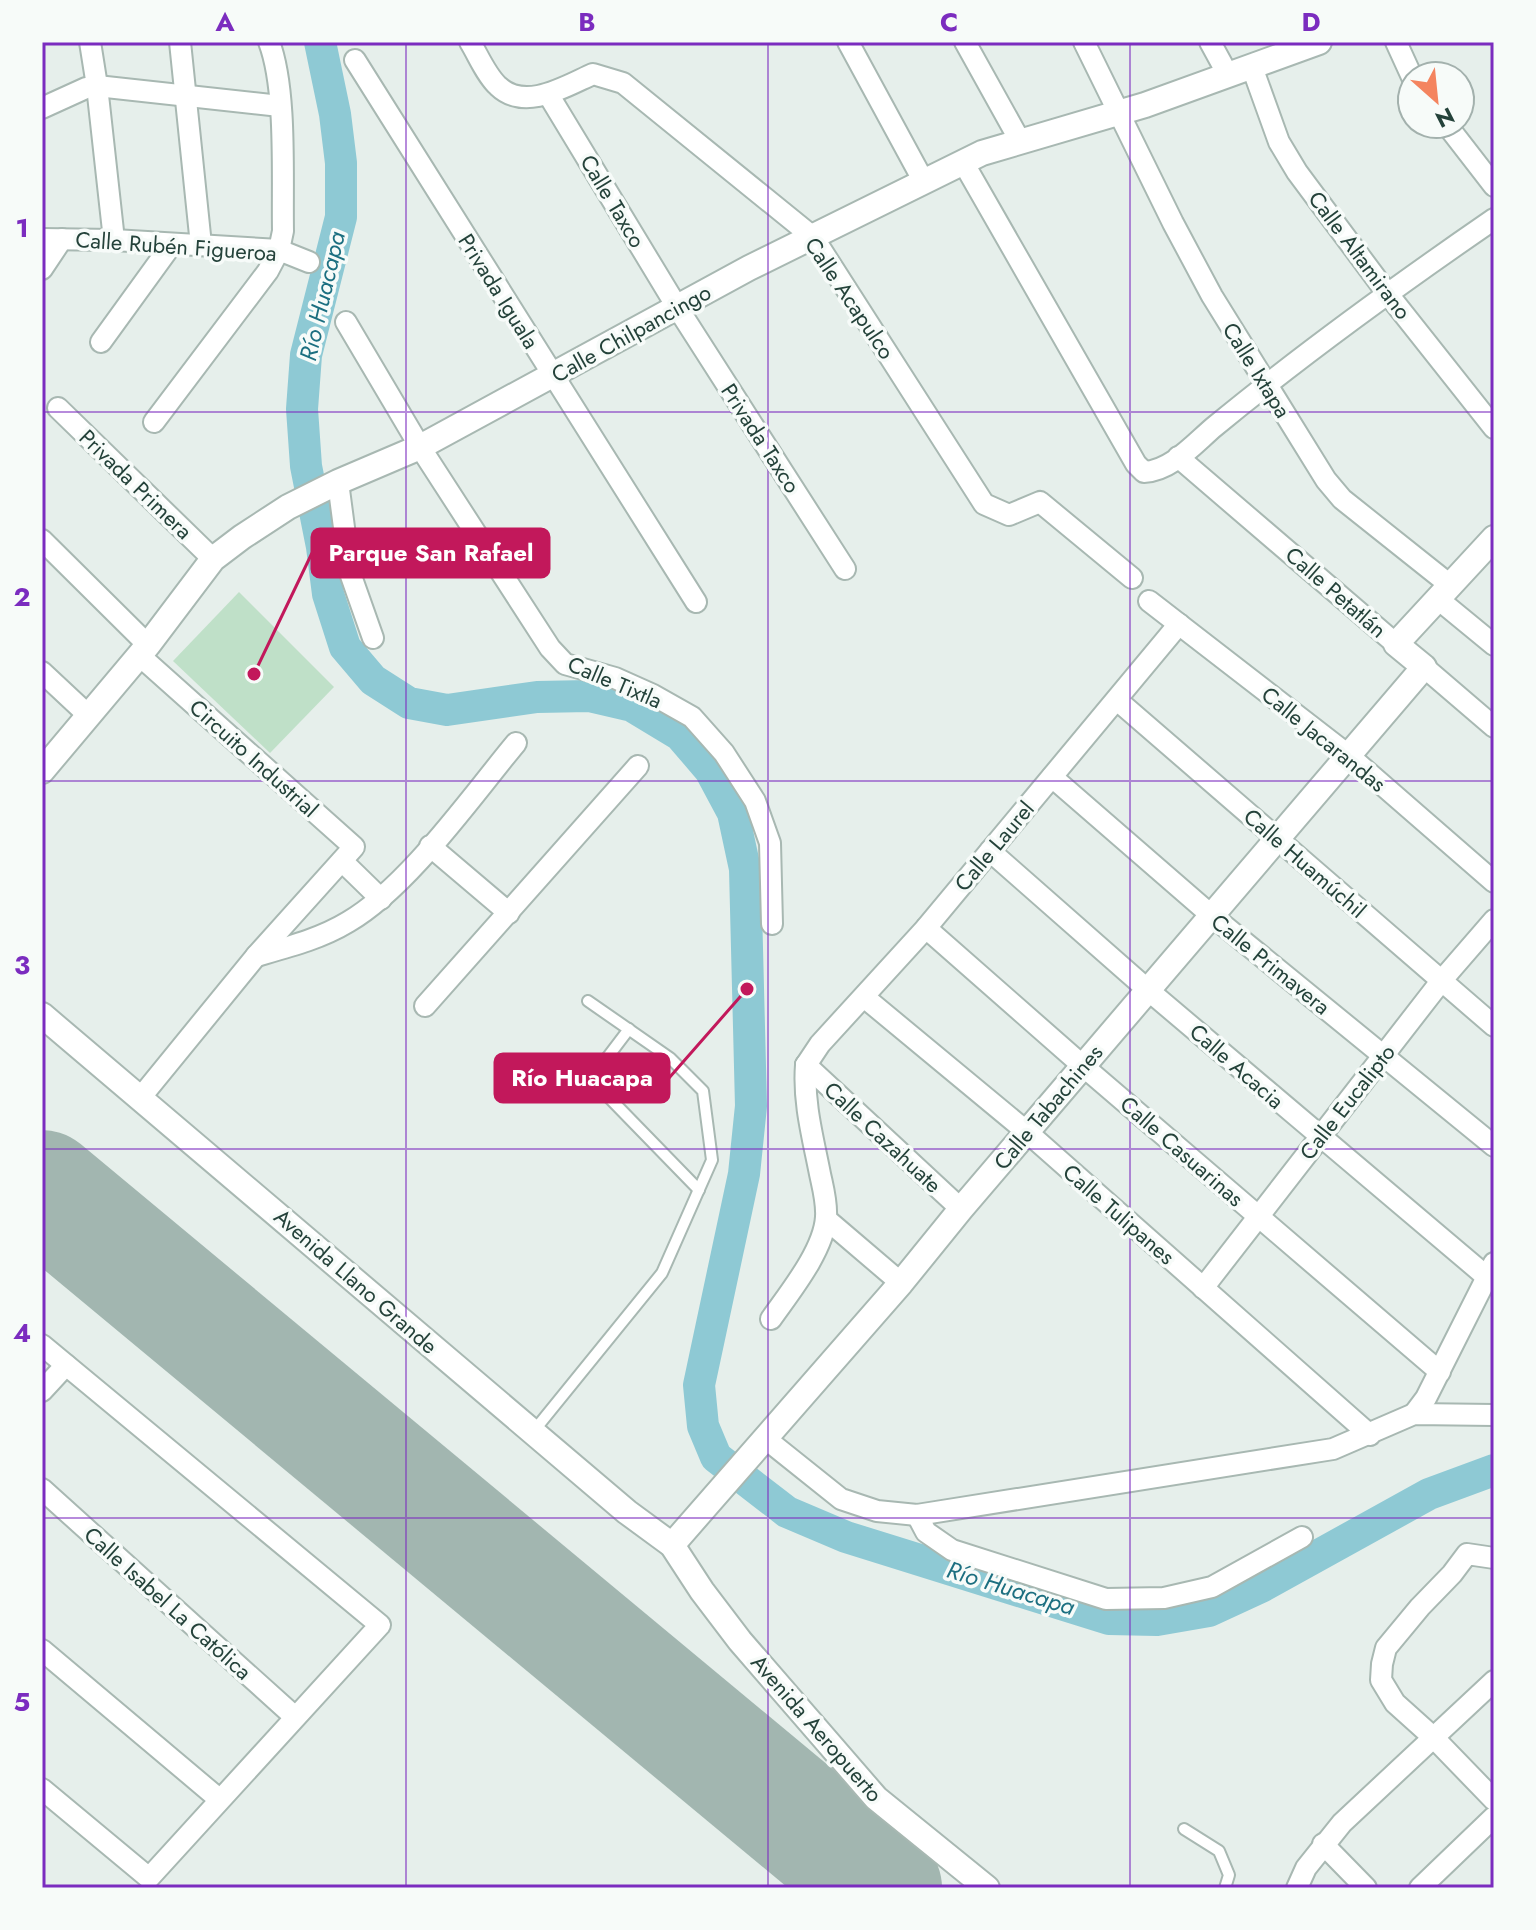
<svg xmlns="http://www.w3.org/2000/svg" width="1536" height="1930" font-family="Jost,sans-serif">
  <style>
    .green { fill: #bfe0c8 }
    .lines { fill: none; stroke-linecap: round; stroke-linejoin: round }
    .river { stroke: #8ec9d4; stroke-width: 32 }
    .runway { stroke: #a2b6b0; stroke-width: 120 }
    .service-casing { stroke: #a8b8b2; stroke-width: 14 }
    .minor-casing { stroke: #a8b8b2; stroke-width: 24 }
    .tertiary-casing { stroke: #a8b8b2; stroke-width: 28 }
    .service { stroke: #fff; stroke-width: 10 }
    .minor { stroke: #fff; stroke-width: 20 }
    .tertiary { stroke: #fff; stroke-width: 24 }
    .grid { fill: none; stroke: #7b2cbf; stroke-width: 2; stroke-opacity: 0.55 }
    .labels { text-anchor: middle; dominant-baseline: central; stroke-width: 7; stroke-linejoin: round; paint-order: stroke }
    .street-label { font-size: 22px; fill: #24423a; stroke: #f7fbf9 }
    .water-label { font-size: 24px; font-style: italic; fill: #1c6f80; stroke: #f7fbf9 }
    .leader { fill: none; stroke: #c2185b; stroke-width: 3 }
    .callout-dot { fill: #c2185b; stroke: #f7fbf9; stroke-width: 3 }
    .callout { fill: #c2185b; stroke: #c2185b; stroke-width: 3 }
    .callout-label { font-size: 24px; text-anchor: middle; font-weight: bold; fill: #fff }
    .neatline { fill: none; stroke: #7b2cbf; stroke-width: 3 }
    .grid-label { font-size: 26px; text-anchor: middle; font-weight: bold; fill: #7b2cbf }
  </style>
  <rect width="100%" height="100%" fill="#e6efeb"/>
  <!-- green -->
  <polygon class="green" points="239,592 334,687 270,753 173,661"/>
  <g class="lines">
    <!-- river -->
    <polyline class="river" points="320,42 335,114 341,163 341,217 306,355 302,409 306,466 322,547 328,594 345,647 373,680 409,703 447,710 537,697 589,696 632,706 680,735 710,770 733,813 745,869 751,1106 744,1174 699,1385 703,1426 716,1457 787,1512 846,1537 1109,1619 1157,1620 1209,1611 1261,1587 1429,1494 1494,1470"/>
    <!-- runway -->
    <polyline class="runway" points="42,1190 882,1888"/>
    <!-- service casing -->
    <g class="service-casing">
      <g id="service">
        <polyline points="629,1029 591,1079 699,1190"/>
        <polyline points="533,1432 662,1273 712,1160 703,1091 670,1058 588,1001"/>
        <polyline points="1184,1829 1219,1851 1229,1875 1225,1888"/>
      </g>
    </g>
    <!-- minor casing -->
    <g class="minor-casing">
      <g id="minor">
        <polyline points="90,42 97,86 114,240"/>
        <polyline points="180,42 201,245"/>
        <path d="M470,42C478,55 486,75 498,86C525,112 566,86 593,74L623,83L813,237L984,504L1009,515L1040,502L1132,578"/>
        <polyline points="848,42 924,182"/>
        <polyline points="965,42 1020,141"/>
        <polyline points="1084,42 1173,223 1212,296 1326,480 1342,499 1450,585"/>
        <polyline points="1210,42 1228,75"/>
        <polyline points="1396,42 1412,77"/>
        <polyline points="355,60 696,602"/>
        <polyline points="1252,67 1279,142 1297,172 1387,293 1494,428"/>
        <polyline points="548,94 677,307 845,569"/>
        <polyline points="42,108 86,88 97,86 280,106"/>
        <polyline points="1446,124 1494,186"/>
        <path d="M963,162L1136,464L1144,472C1171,471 1194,444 1214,427C1304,353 1398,285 1494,219"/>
        <polyline points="42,239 114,240 279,250 309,262"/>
        <polyline points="42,269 62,239"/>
        <polyline points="346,322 420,447 550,648 565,664 615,678 653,695 692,717 724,753 755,801 770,843 772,924"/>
        <polyline points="101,342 172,244"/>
        <polyline points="58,408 213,559"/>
        <path d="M154,422L268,271L279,250L283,231C282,178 287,89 269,42"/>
        <polyline points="1178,457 1396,644"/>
        <polyline points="338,482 350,573 373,638"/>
        <polyline points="42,540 148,645"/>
        <polyline points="1438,599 1494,645"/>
        <polyline points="1149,601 1348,755 1494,882"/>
        <polyline points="140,656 354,847 256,956 141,1097"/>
        <polyline points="1424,667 1494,727"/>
        <polyline points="42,672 88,715"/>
        <polyline points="1117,700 1494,1026"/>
        <polyline points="1052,777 1211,915 1494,1146"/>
        <polyline points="430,846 509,913"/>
        <polyline points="990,851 1148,990 1487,1277"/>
        <polyline points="342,861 381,899"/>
        <polyline points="926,928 1083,1066 1440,1372"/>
        <path d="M256,956C288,947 320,939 348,922C408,887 471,797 516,743"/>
        <polyline points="864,997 1027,1132 1370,1435"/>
        <polyline points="425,1006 638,766"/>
        <polyline points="806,1065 820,1044 926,928 1179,624"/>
        <polyline points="806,1065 961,1209"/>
        <polyline points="826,1219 901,1283"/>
        <polyline points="1203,1288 1442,980 1494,920"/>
        <path d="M771,1319C790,1292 824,1250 826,1217C827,1202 823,1188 820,1174C813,1138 803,1102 806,1065"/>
        <polyline points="42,1345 380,1625 149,1878 42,1789"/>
        <polyline points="42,1391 66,1365"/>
        <polyline points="1414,1414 1426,1398 1494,1263"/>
        <polyline points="766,1439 841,1499 877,1511 917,1515 1333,1449 1414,1414 1494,1415"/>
        <polyline points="42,1489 295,1717"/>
        <polyline points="917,1515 926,1532 952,1550 1106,1599 1164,1598 1212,1587 1302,1537"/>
        <polyline points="1494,1558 1467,1554 1452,1574 1420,1607 1386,1648 1382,1664 1381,1680 1395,1703 1434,1738 1494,1800"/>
        <polyline points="42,1650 219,1799"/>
        <polyline points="1323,1844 1366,1888"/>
        <polyline points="1297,1888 1306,1868 1342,1823 1494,1681"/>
        <polyline points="1420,1888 1494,1817"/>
      </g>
    </g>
    <!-- tertiary casing -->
    <g class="tertiary-casing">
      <g id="tertiary">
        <polyline points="42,771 148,645 213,559 242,537 288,507 338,482 420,447 749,268 982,153 1145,105 1319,42"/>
        <polyline points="42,1015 627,1512 672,1545 702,1591 740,1641 876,1798 987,1888"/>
        <polyline points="672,1545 901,1283 961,1209 1424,667 1396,644 1494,538"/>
      </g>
    </g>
    <!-- service -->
    <use href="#service" class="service"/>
    <!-- minor -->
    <use href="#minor" class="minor"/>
    <!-- tertiary -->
    <use href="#tertiary" class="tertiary"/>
  </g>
  <!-- grid -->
  <path class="grid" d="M406,42V1888M768,42V1888M1130,42V1888M42,412H1494M42,781H1494M42,1149H1494M42,1518H1494"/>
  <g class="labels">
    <!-- street labels -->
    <g class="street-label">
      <text transform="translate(613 201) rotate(59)">Calle Taxco</text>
      <text transform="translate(176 246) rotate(4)">Calle Rubén Figueroa</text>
      <text transform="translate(1360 255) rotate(53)">Calle Altamirano</text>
      <text transform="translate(499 291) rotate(58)">Privada Iguala</text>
      <text transform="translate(850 298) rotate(56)">Calle Acapulco</text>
      <text transform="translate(631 333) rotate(-29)">Calle Chilpancingo</text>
      <text transform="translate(1257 370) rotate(58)">Calle Ixtapa</text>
      <text transform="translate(761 438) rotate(57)">Privada Taxco</text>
      <text transform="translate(136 484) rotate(44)">Privada Primera</text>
      <text transform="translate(1336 592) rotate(41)">Calle Petatlán</text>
      <text transform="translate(615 682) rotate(23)">Calle Tixtla</text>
      <text transform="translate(1324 739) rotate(39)">Calle Jacarandas</text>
      <text transform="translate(254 758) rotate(42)">Circuito Industrial</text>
      <text transform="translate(994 846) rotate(-50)">Calle Laurel</text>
      <text transform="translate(1305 863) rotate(41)">Calle Huamúchil</text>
      <text transform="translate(1271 964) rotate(39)">Calle Primavera</text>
      <text transform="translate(1237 1066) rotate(41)">Calle Acacia</text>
      <text transform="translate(1347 1102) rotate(-52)">Calle Eucalipto</text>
      <text transform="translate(1048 1107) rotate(-50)">Calle Tabachines</text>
      <text transform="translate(883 1137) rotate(43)">Calle Cazahuate</text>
      <text transform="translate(1182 1151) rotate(41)">Calle Casuarinas</text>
      <text transform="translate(1119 1214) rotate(41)">Calle Tulipanes</text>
      <text transform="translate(356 1281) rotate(41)">Avenida Llano Grande</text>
      <text transform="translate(168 1603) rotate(42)">Calle Isabel La Católica</text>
      <text transform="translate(817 1728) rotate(49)">Avenida Aeropuerto</text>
    </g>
    <!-- water labels -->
    <g class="water-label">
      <text transform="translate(322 296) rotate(-77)">Río Huacapa</text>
      <text transform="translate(1011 1588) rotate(17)">Río Huacapa</text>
    </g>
  </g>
  <!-- callouts -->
  <path class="leader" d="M254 674L312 553M747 989L669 1078"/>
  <g class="callout-dot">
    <circle cx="254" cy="674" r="8"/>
    <circle cx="747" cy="989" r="8"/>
  </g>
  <g class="callout">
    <rect x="312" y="529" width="237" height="48" rx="8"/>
    <rect x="495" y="1054" width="174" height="48" rx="8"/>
  </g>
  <g class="callout-label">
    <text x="431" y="561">Parque San Rafael</text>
    <text x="582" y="1086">Río Huacapa</text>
  </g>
  <!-- border -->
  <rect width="1536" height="1930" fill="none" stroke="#f7fbf9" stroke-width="88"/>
  <!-- north arrow -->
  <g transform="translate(1436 100) rotate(153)"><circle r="38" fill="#f7fbf9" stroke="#a3b1ad" stroke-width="2"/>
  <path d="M0-6L14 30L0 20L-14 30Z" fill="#f4845f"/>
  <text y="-12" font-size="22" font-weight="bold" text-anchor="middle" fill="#24423a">N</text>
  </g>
  <rect x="44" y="44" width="1448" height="1842" class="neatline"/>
  <g class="grid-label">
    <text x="225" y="31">A</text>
    <text x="587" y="31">B</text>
    <text x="949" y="31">C</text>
    <text x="1311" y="31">D</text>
    <text x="22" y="237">1</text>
    <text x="22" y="606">2</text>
    <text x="22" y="974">3</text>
    <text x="22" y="1342">4</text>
    <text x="22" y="1711">5</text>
  </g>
</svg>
